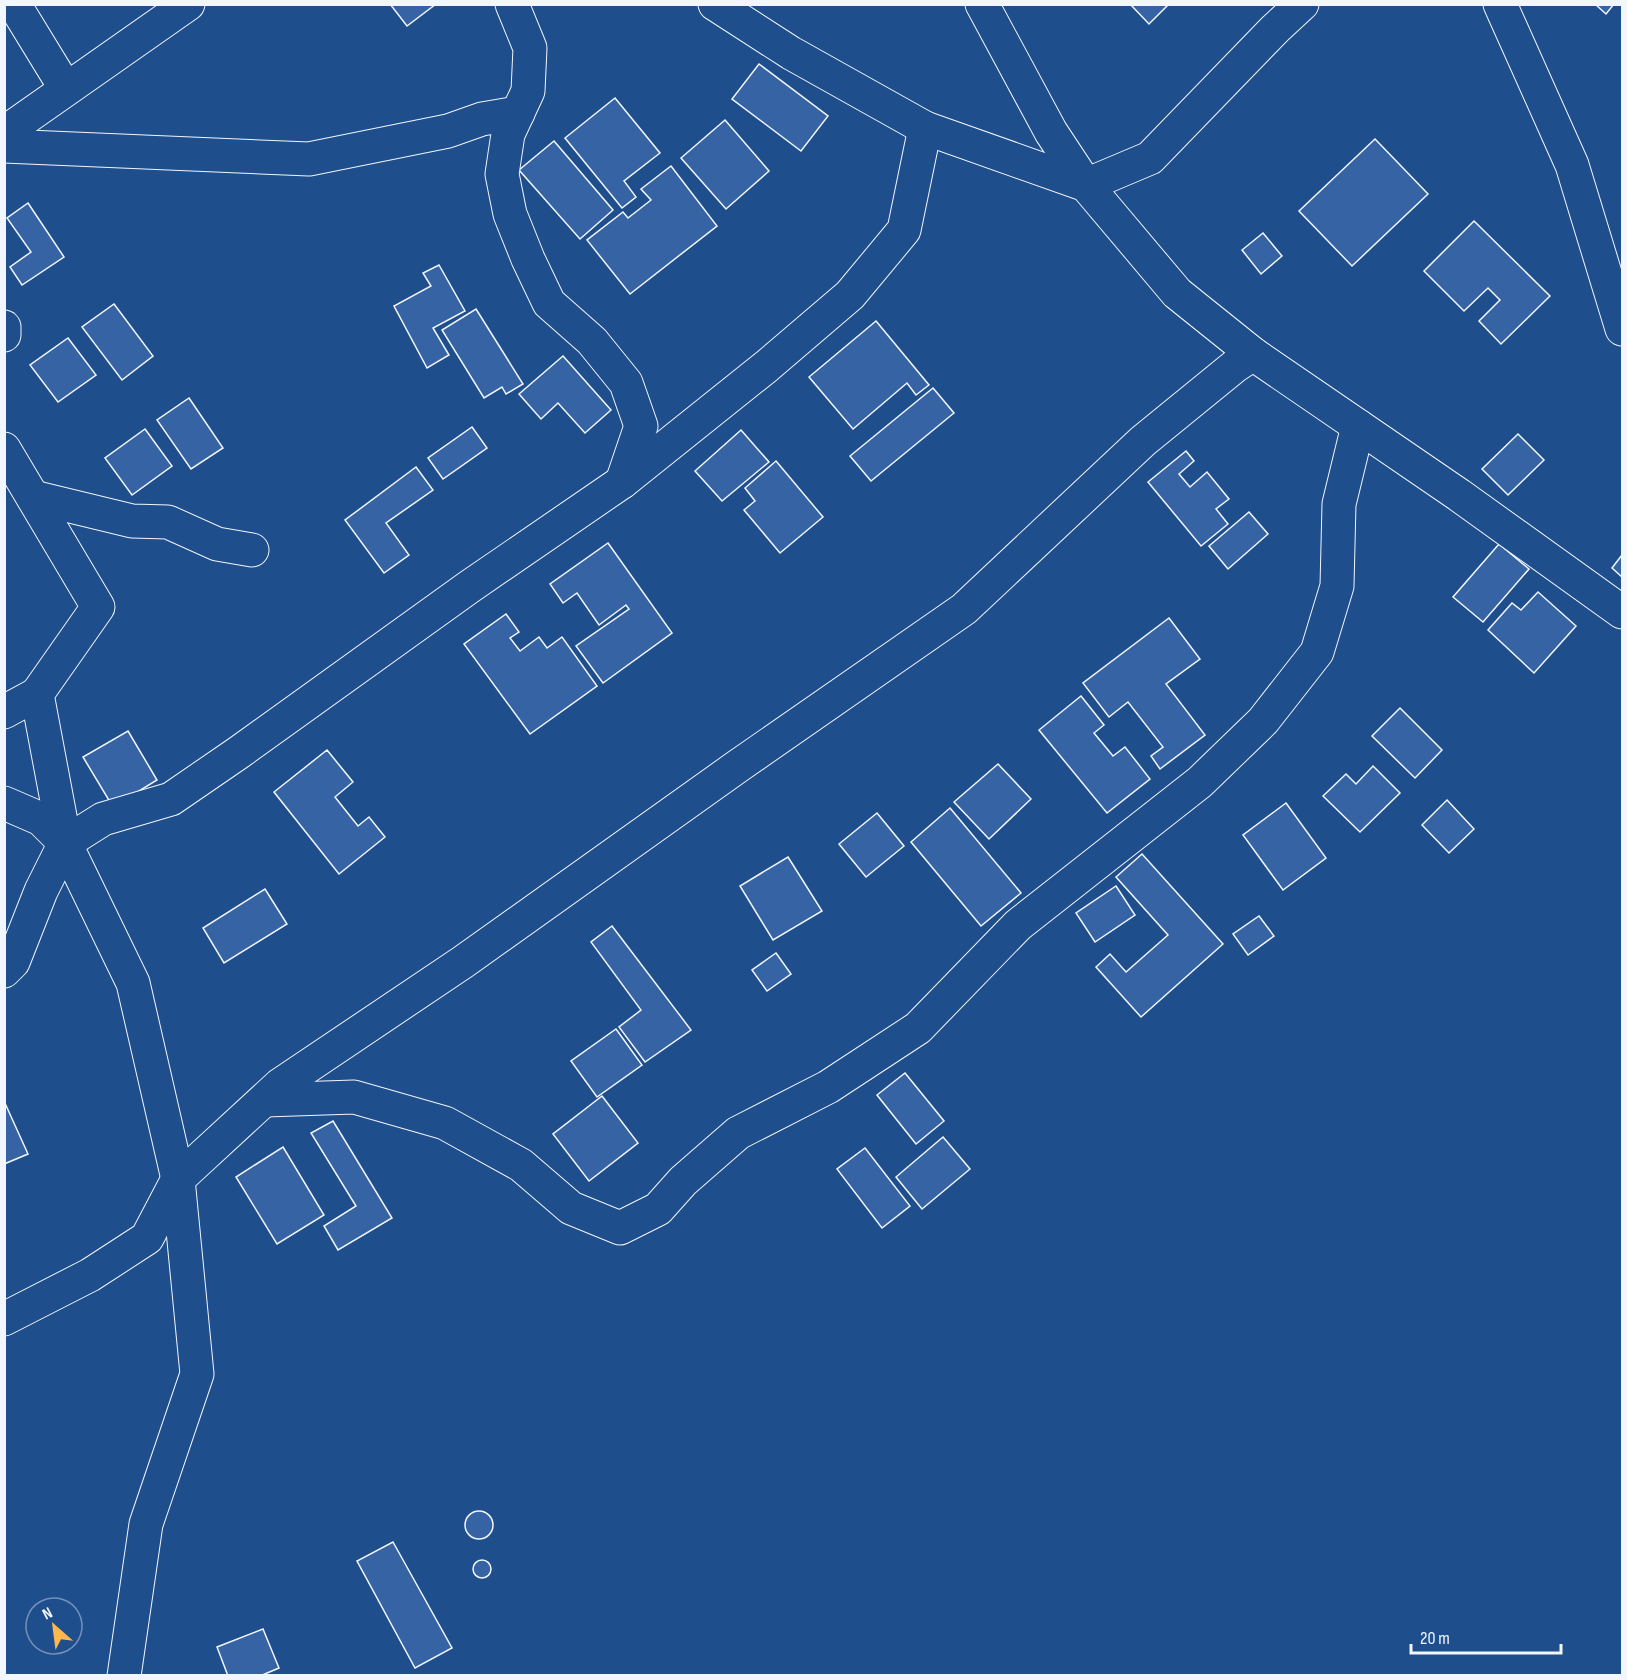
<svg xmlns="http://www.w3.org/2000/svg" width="1627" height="1680" font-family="'Sofia Sans Condensed',sans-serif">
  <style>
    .building { fill: #3563a3; stroke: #f2f6ff; stroke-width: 1.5 }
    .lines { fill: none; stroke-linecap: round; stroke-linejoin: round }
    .street-casing { stroke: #f2f6ff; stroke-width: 35 }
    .street { stroke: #1f4e8c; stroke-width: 33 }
  </style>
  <rect width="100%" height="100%" fill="#1f4e8c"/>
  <!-- building -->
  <g class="building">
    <polygon points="390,4 436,4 407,26"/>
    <polygon points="1130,4 1169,4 1149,24"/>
    <polygon points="1595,4 1614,4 1606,14"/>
    <polygon points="759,64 828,116 801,151 732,99"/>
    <polygon points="615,98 660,153 624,181 636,197 622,208 565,138"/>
    <polygon points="725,120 769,171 726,209 681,158"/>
    <polygon points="1375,139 1428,194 1352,266 1299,211"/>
    <polygon points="554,141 613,210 580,239 519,170"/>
    <polygon points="671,166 717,226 630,294 587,240 623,212 628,218 651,200 641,189"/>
    <polygon points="28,203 64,257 22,285 10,267 31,252 7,218"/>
    <polygon points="1474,221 1550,296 1501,344 1479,321 1500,300 1488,288 1464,311 1424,271"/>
    <polygon points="1263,233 1282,256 1261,274 1242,250"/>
    <polygon points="439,265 465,311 433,328 449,355 427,368 394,306 431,286 423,273"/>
    <polygon points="114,304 153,356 122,380 82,327"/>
    <polygon points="476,309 523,384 506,394 502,387 484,398 442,330"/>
    <polygon points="876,321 929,385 916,395 907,383 853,429 809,377"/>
    <polygon points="68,338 96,375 58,402 30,365"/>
    <polygon points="563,356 611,410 585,433 558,403 541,419 519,394"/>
    <polygon points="933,388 954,413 871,481 850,456"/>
    <polygon points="189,398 223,448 191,469 157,420"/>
    <polygon points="472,427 487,448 443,479 428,458"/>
    <polygon points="145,429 172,466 132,495 105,458"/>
    <polygon points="741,430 769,462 722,501 695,471"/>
    <polygon points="1518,434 1544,460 1508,495 1482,469"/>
    <polygon points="1186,451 1194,461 1179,474 1190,487 1207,472 1229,499 1216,509 1228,524 1201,546 1148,482"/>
    <polygon points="776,461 823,517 780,553 744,510 755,501 745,488"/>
    <polygon points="416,467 433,490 386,523 409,555 384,573 345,520"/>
    <polygon points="1249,512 1268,534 1228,569 1209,546"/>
    <polygon points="608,543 672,633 603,683 576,646 629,609 626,605 599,625 577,593 563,603 550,584"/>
    <polygon points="1499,544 1529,569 1483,622 1453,597"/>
    <polygon points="1622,555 1622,577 1612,568"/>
    <polygon points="1538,592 1576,626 1534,673 1488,630 1512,603 1521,610"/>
    <polygon points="506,614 519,632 510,638 520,651 539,637 547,648 562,637 597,686 530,734 464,644"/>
    <polygon points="1169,618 1200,659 1166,684 1205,735 1160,769 1151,756 1163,747 1128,702 1109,717 1083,683"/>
    <polygon points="1081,696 1104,725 1094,733 1113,756 1125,747 1150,779 1107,813 1039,730"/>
    <polygon points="1400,708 1442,750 1415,778 1372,736"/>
    <polygon points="128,731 157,780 113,807 83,757"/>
    <polygon points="327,750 353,782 335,797 358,826 369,817 385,837 339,874 274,792"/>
    <polygon points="998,764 1031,799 989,839 954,802"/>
    <polygon points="1373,766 1400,793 1360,832 1323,796 1346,774 1356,784"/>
    <polygon points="1447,800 1474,829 1449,853 1422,825"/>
    <polygon points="1286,803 1326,858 1283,890 1243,835"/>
    <polygon points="950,808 1021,893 981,926 911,842"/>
    <polygon points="877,813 904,846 866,877 839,844"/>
    <polygon points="1142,854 1223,944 1141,1017 1096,967 1110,954 1126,972 1168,935 1116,877"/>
    <polygon points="788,857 822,911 773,940 740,886"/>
    <polygon points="1116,886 1135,915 1095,942 1076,913"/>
    <polygon points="265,889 287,924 224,963 203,928"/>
    <polygon points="1259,916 1274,936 1248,955 1233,934"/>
    <polygon points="612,926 691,1030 645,1062 619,1027 641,1010 591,942"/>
    <polygon points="776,953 791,974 767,991 752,970"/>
    <polygon points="616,1029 642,1065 597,1097 571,1061"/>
    <polygon points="905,1073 944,1121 916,1144 877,1095"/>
    <polygon points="602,1096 638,1143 589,1181 553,1134"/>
    <polygon points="4,1101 28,1154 4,1164"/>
    <polygon points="333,1121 392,1218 338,1250 324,1226 356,1206 311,1133"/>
    <polygon points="943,1137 970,1169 922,1209 896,1177"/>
    <polygon points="283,1147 324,1215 277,1244 236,1177"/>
    <polygon points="865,1148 910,1206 882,1228 837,1169"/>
    <circle cx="479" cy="1525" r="14"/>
    <polygon points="393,1542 452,1648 415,1668 357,1561"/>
    <circle cx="482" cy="1569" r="9"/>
    <polygon points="263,1629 279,1668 260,1676 228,1676 217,1647"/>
  </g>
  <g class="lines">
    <!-- street casing -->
    <g class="street-casing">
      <g id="street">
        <polyline points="14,4 66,89"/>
        <polyline points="512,4 530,48 528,91 508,134 502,174 510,214 528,259 549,303 592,341 626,383 641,426 622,482"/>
        <polyline points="715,4 791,53 925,128 1086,185 1177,293 1253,354 1459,495 1622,612"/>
        <polyline points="982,4 1051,132 1086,185 1150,158 1275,29 1302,4"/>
        <polyline points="1500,4 1572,165 1622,329"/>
        <polyline points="4,133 188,4"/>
        <polyline points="4,146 309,159 448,131 482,119 518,113"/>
        <polyline points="4,327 4,335"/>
        <polyline points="4,449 98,607 37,694 65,843 133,983 178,1179 197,1374 146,1524 124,1676"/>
        <polyline points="33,497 132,521 168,522 217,544 252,550"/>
        <polyline points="4,712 37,694"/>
        <polyline points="4,803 41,819 65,843"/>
        <polyline points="4,971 13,962 41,891 65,843 103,819 171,799 238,753 469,587 622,482 767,366 850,295 904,230 925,128"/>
        <polyline points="265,1100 354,1097 445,1123 521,1165 571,1208 620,1228 658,1209 683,1181 738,1133 828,1087 918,1028 1018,925 1200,782 1263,721 1317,652 1337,586 1339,504 1358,426"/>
        <polyline points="4,1319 90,1275 147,1238 178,1179 280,1085 463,962 738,766 964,609 1143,441 1235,366 1253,354"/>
      </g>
    </g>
    <!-- street -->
    <use href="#street" class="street"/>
  </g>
  <!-- border -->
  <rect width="1627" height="1680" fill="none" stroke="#f2f6ff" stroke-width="12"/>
  <!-- north arrow -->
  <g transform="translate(54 1626) rotate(332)"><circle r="28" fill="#1f4e8c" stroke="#7391ba" stroke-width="1.5"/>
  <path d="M0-4.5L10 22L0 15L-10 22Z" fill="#ffb74d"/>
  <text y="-9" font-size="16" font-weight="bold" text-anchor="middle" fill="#f2f6ff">N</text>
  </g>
  <!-- scale -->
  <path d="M1411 1644v9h150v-9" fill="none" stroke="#f2f6ff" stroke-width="3"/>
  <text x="1420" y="1644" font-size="18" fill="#f2f6ff" stroke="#1f4e8c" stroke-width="4.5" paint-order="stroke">20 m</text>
</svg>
